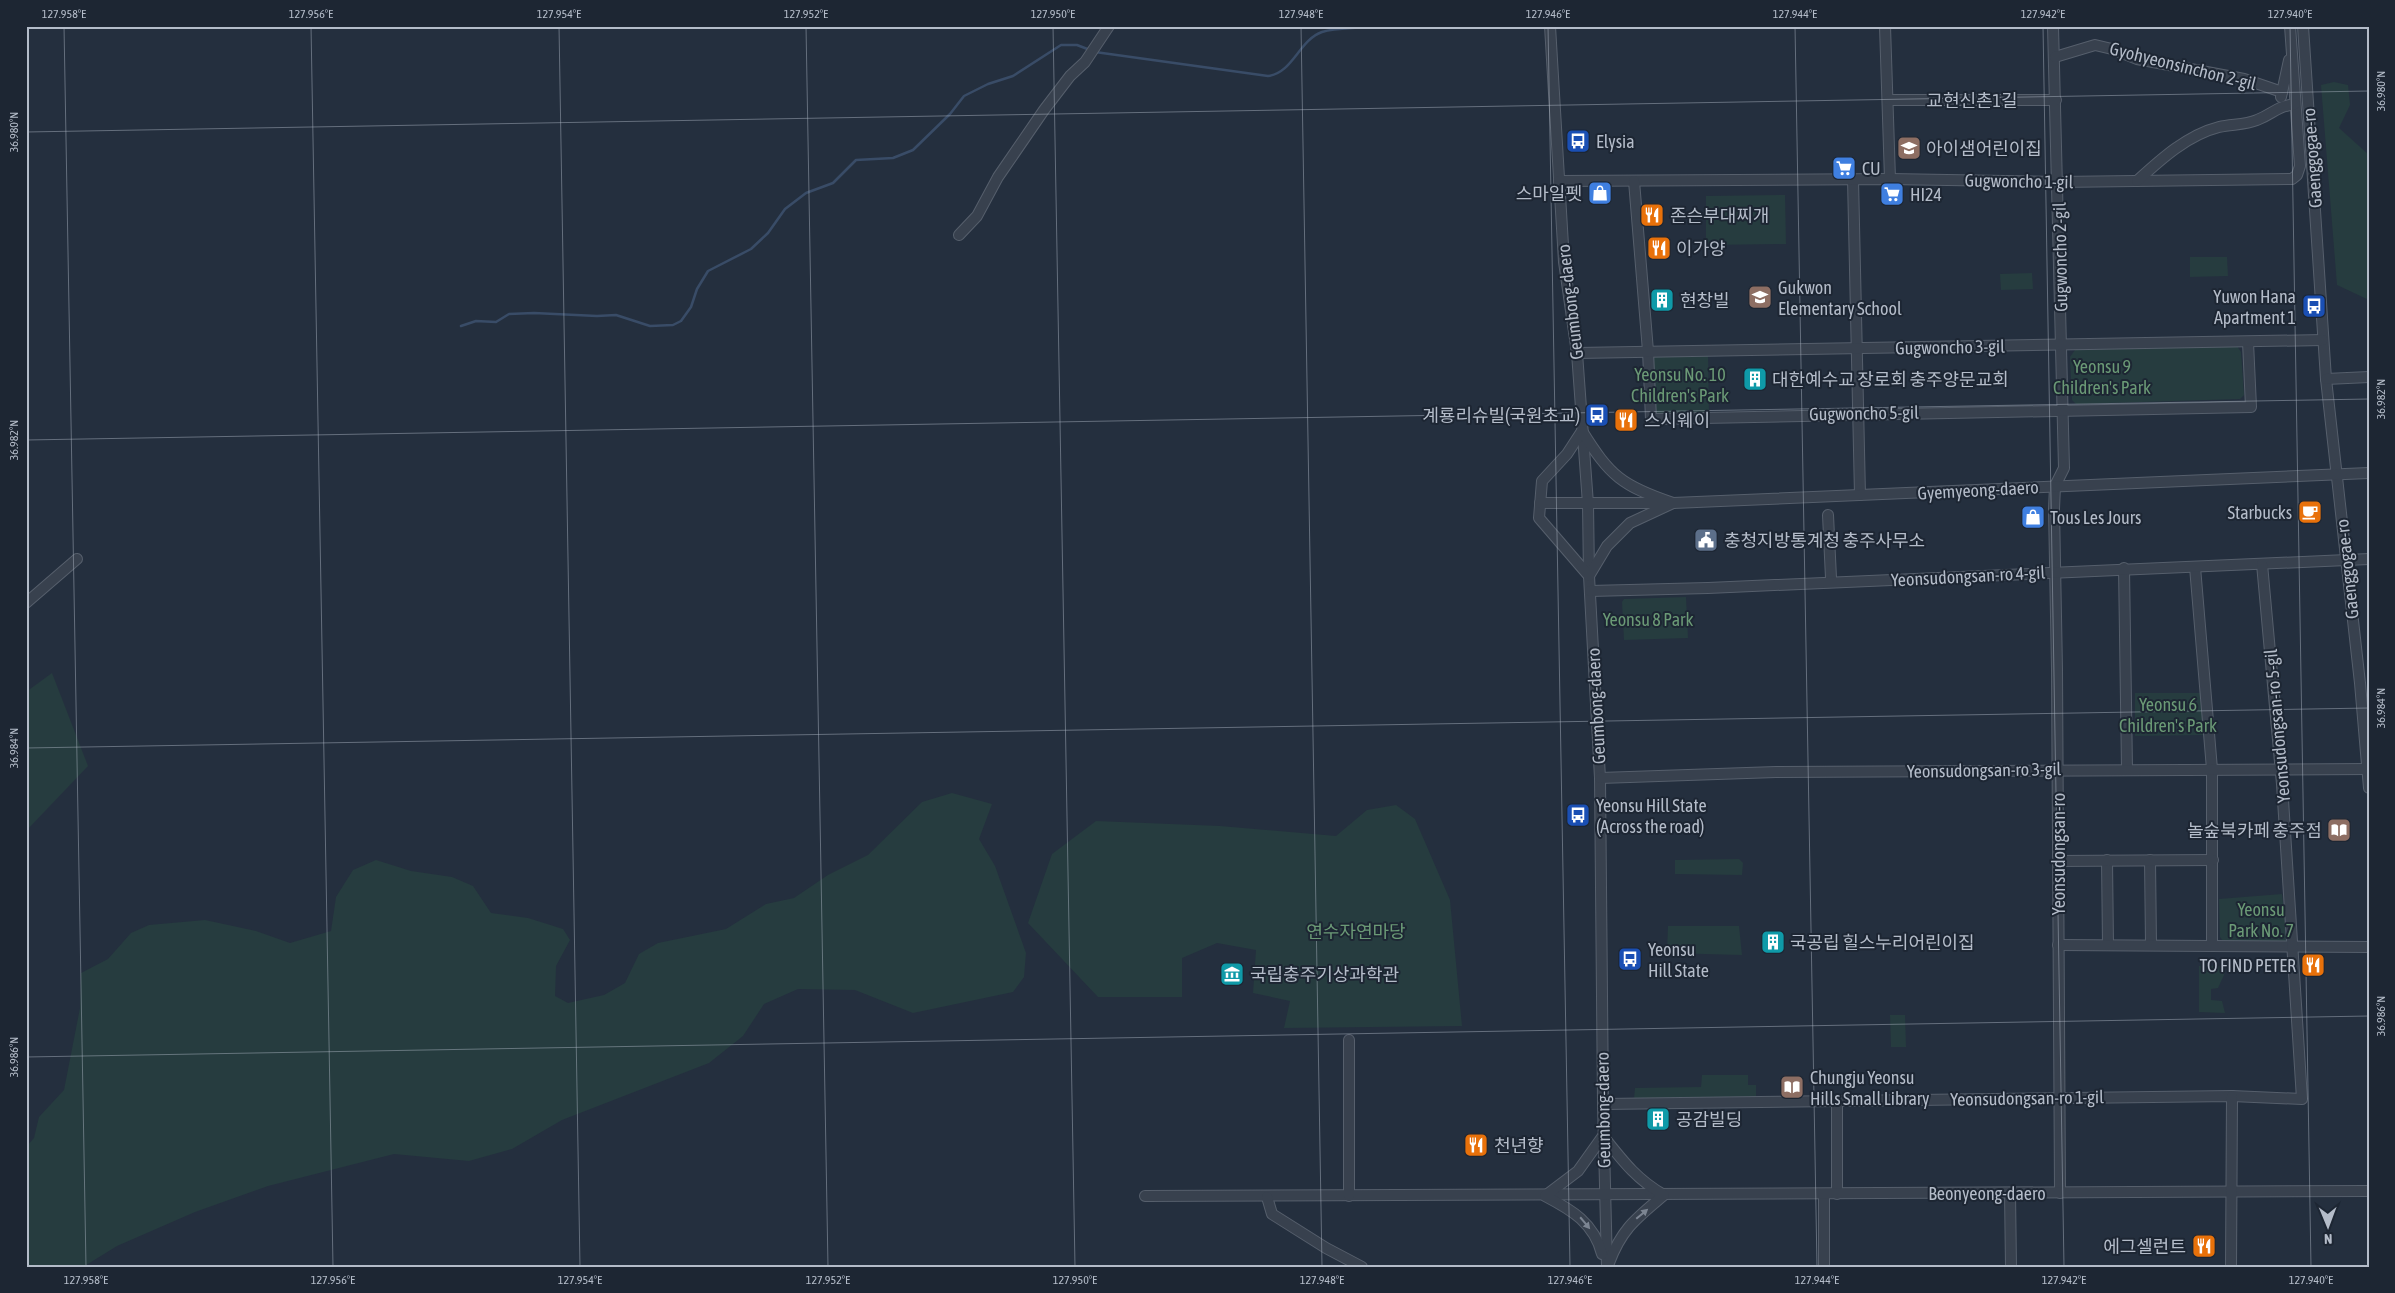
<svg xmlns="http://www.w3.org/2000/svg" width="2395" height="1293" font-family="'Asap Condensed','Noto Sans KR',sans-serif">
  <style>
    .green { fill: #263c3f }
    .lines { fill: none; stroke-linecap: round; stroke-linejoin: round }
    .stream { stroke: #394c67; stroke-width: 2.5 }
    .minor-casing { stroke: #565f6c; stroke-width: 12 }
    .minor { stroke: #38414e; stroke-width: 10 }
    .oneway { fill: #7c8592 }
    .ticks { fill: none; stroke: #b4bcc9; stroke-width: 1; stroke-opacity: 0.45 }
    .labels { text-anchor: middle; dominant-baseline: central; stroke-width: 4; stroke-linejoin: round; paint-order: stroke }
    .street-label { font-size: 18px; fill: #b4bcc9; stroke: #1d2633 }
    .poi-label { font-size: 18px; fill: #b4bcc9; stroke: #1d2633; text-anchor: start }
    .park-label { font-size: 18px; fill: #6b9a76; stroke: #1d2633 }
    .neatline { fill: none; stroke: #b4bcc9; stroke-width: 2 }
    .ticks-label { font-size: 12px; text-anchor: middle; fill: #b4bcc9 }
  </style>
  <rect width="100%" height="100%" fill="#242f3e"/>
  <!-- green -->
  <g class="green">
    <polygon points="2334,82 2348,85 2350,105 2339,128 2369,155 2369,300 2337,285 2321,85"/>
    <polygon points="1785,195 1786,244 1706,245 1706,196"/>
    <polygon points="2190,257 2227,257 2228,276 2190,277"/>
    <polygon points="2032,273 2033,289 2001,290 2000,274"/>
    <polygon points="2237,346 2241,352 2244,395 2240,399 2076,404 2072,400 2070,357 2075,350"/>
    <polygon points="1708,352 1709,414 1656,416 1653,413 1652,357 1656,353"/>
    <polygon points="1686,597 1688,638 1624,640 1622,602 1624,599"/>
    <polygon points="52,673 88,766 26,831 26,692"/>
    <polygon points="2135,693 2200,693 2204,735 2135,736"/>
    <polygon points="952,793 992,804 979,839 995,866 1026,953 1024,977 1013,992 913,1013 855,990 798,989 764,1004 743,1036 709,1063 562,1120 512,1149 469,1161 394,1154 268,1186 195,1212 117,1246 83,1267 26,1267 26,1147 34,1138 39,1117 64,1090 80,1008 81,973 108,959 131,933 149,925 205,920 256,931 290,943 331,931 336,897 353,870 376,860 411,871 452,877 473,886 491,913 528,918 563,929 570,940 556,966 555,996 568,1003 604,995 625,983 639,954 658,943 726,929 766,904 794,898 828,875 868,855 922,802"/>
    <polygon points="1396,805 1415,819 1450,900 1462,1026 1284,1028 1290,1001 1253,993 1256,950 1217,943 1182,958 1182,997 1098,997 1028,923 1052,854 1096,821 1220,826 1336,836 1367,810"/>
    <polygon points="1739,859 1743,863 1742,875 1675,874 1675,860"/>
    <polygon points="2282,894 2287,940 2283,943 2223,941 2220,937 2219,899"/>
    <polygon points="1668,926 1739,926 1742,955 1667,953"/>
    <polygon points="2199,966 2225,966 2224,975 2218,988 2211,989 2211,1000 2222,1001 2225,1013 2199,1012"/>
    <polygon points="1890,1015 1905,1015 1906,1047 1891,1047"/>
    <polygon points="1702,1075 1748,1075 1748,1085 1756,1085 1756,1098 1634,1099 1635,1088 1701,1087"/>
  </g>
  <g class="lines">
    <!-- stream -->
    <g class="stream">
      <path d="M1095,52L1268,76C1293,73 1299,40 1322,32C1338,27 1357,29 1374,26"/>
      <polyline points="461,326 476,321 496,322 509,314 534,313 597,316 616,315 650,326 673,325 681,321 691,307 697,289 708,271 751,249 768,233 785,209 806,193 833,183 856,160 893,158 913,150 950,114 964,96 988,84 1013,76 1061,45 1077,45 1090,50"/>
    </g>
    <!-- minor casing -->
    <g class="minor-casing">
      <g id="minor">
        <polyline points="1550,26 1564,262 1577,353 1588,504 1589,576 1600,778 1603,1104 1607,1267"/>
        <polyline points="1885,26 1890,179"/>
        <polyline points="2053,26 2064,468 2055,486 2054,509 2057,670 2060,1193"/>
        <polyline points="2303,26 2326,379 2360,683 2369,788"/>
        <polyline points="2055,57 2095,45 2112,49 2137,59 2244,79 2282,92"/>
        <polyline points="2281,97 2289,60"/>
        <polyline points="1888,100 2056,100"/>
        <polyline points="1853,179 1860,495"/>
        <polyline points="1559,181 1890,179 2058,182 2292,179 2297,175 2300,166 2290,26"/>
        <polyline points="1634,181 1648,351 1651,419 2251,407 2248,342"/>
        <path d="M2137,181C2160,160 2187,135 2219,127C2232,124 2245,125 2257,120C2273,114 2275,107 2295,104"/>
        <polyline points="959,235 977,216 998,177 1044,110 1070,76 1085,62 1109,26"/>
        <polyline points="1577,353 2323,340"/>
        <polyline points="2326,379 2369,377"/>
        <path d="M1582,431C1610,476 1622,486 1673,503L1630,523L1607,546L1589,576L1539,518L1542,481L1567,454Z"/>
        <polyline points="1540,503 1673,503 2369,473"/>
        <polyline points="1828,515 1831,578"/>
        <polyline points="2195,567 2212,769 2212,945"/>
        <polyline points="2124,568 2127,769"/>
        <polyline points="1590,591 1708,588 2369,559"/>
        <polyline points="26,603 77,559"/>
        <polyline points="1600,778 1776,772 2369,769"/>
        <polyline points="2107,860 2108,945"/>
        <polyline points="2150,860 2151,945"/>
        <polyline points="2058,861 2213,860"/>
        <polyline points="2058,945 2369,947"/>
        <polyline points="1603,1104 2232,1096 2302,1099 2282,784 2262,564"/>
        <polyline points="2010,1193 2011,1267"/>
        <polyline points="1824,1194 1824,1267"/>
        <polyline points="1837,1194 1837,1101"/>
        <polyline points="1145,1196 2369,1191"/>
        <polyline points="1349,1196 1349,1040"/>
        <polyline points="1267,1197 1272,1214 1326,1248 1362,1267"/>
        <path d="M1602,1254C1594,1223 1572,1210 1545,1196L1578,1171L1603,1136C1622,1160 1637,1180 1664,1195C1637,1218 1622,1228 1609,1263"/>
        <polyline points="2231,1267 2232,1096"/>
      </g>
    </g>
    <!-- minor -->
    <use href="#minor" class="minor"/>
  </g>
  <!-- one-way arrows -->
  <defs><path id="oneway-solid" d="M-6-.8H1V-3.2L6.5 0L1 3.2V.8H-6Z" transform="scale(1.25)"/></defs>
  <g class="oneway">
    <use href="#oneway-solid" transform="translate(1642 1214) rotate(-40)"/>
    <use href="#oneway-solid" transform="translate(1585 1223) rotate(50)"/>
  </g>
  <!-- ticks -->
  <path class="ticks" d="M64,26L86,1267M311,26L333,1267M559,26L580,1267M806,26L828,1267M1053,26L1075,1267M1301,26L1322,1267M1548,26L1570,1267M1795,26L1817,1267M2043,26L2064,1267M2290,26L2311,1267M26,132L2369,91M26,440L2369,399M26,748L2369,708M26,1057L2369,1016"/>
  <!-- icons -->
  <defs>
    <g id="bus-square" transform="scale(1.25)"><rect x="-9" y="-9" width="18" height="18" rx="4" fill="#1a4fb4" stroke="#1d2633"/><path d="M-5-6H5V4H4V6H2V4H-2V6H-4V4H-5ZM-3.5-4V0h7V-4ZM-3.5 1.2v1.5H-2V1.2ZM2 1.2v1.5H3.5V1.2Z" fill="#fff"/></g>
    <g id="school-square" transform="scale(1.25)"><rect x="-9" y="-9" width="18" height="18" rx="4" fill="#8d6e63" stroke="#1d2633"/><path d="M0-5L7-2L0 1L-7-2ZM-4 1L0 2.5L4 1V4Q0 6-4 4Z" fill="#fff"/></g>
    <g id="supermarket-square" transform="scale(1.25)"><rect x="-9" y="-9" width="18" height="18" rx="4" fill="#3f7fe0" stroke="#1d2633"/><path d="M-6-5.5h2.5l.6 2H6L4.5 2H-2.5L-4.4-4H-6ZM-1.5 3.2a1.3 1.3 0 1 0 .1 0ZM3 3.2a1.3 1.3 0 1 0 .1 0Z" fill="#fff"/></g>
    <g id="shop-square" transform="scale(1.25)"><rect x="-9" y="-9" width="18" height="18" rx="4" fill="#3f7fe0" stroke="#1d2633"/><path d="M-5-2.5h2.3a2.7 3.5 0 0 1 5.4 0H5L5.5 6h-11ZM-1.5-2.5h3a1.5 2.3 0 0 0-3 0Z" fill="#fff"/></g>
    <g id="restaurant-square" transform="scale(1.25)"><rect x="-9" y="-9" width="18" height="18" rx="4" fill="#e8710a" stroke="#1d2633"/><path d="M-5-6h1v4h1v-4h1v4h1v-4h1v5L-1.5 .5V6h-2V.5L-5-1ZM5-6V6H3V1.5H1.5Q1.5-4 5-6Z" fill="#fff"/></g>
    <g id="building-square" transform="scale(1.25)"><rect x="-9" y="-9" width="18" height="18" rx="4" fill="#0f9aa8" stroke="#1d2633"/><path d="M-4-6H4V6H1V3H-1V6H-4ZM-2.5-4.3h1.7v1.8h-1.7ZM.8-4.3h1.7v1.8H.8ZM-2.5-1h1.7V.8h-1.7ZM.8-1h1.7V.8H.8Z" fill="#fff"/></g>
    <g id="cafe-square" transform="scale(1.25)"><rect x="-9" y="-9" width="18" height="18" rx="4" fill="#e8710a" stroke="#1d2633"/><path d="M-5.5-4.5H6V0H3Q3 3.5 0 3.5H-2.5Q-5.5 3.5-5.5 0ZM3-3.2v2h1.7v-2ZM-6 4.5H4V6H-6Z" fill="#fff"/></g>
    <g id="civic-square" transform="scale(1.25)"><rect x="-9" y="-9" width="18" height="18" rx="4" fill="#5c6f8a" stroke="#1d2633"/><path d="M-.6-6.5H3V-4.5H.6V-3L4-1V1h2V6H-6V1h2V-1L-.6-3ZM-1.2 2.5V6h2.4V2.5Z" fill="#fff"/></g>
    <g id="library-square" transform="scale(1.25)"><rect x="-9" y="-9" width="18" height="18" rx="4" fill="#8d6e63" stroke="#1d2633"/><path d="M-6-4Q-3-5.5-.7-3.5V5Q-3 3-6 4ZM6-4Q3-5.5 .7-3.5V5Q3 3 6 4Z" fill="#fff"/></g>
    <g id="museum-square" transform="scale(1.25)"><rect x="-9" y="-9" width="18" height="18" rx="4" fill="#0f9aa8" stroke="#1d2633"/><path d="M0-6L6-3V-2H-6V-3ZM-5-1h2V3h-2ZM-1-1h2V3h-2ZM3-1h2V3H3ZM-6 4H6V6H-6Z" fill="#fff"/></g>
  </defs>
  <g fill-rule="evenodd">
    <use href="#bus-square" x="1578" y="141"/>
    <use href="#school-square" x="1909" y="148"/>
    <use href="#supermarket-square" x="1844" y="168"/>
    <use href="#shop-square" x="1600" y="193"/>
    <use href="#supermarket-square" x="1892" y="194"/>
    <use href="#restaurant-square" x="1652" y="215"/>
    <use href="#restaurant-square" x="1659" y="248"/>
    <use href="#school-square" x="1760" y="297"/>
    <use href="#building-square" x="1662" y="300"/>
    <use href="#bus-square" x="2314" y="306"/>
    <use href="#building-square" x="1755" y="379"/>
    <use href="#bus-square" x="1597" y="415"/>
    <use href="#restaurant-square" x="1626" y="420"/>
    <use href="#cafe-square" x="2310" y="512"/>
    <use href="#shop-square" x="2033" y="517"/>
    <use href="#civic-square" x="1706" y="540"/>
    <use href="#bus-square" x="1578" y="815"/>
    <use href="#library-square" x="2339" y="830"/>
    <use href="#building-square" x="1773" y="942"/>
    <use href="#bus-square" x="1630" y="959"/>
    <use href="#restaurant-square" x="2313" y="965"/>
    <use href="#museum-square" x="1232" y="974"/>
    <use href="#library-square" x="1792" y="1087"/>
    <use href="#building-square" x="1658" y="1119"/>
    <use href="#restaurant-square" x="1476" y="1145"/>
    <use href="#restaurant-square" x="2204" y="1246"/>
  </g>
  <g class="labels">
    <!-- street labels -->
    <g class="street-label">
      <text transform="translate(2183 66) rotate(14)">Gyohyeonsinchon 2-gil</text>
      <text x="1972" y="100">교현신촌1길</text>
      <text transform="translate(2312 158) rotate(-94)">Gaenggogae-ro</text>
      <text transform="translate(2019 181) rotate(1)">Gugwoncho 1-gil</text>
      <text transform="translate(2060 257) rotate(-91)">Gugwoncho 2-gil</text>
      <text transform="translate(1570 302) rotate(-97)">Geumbong-daero</text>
      <text transform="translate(1950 347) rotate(-1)">Gugwoncho 3-gil</text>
      <text transform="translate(1864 413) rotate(-1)">Gugwoncho 5-gil</text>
      <text transform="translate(1978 490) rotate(-3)">Gyemyeong-daero</text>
      <text transform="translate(2347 569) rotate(-96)">Gaenggogae-ro</text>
      <text transform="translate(1968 576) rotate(-3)">Yeonsudongsan-ro 4-gil</text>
      <text transform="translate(1596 706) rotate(-93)">Geumbong-daero</text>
      <text transform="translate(2277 726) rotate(-95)">Yeonsudongsan-ro 5-gil</text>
      <text transform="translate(1984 770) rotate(-1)">Yeonsudongsan-ro 3-gil</text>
      <text transform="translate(2058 854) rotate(-90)">Yeonsudongsan-ro</text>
      <text transform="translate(2027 1098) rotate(-1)">Yeonsudongsan-ro 1-gil</text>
      <text transform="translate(1603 1110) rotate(-91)">Geumbong-daero</text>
      <text x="1987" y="1193">Beonyeong-daero</text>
    </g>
    <!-- poi labels -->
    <g class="poi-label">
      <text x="1596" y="141">Elysia</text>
      <text x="1926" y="148">아이샘어린이집</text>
      <text x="1862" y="168">CU</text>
      <text x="1582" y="193" text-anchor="end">스마일펫</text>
      <text x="1910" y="194">HI24</text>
      <text x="1670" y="215">존슨부대찌개</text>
      <text x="1676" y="248">이가양</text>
      <text x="1778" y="287">Gukwon<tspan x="1778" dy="21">Elementary School</tspan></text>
      <text x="2296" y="296" text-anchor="end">Yuwon Hana<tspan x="2296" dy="21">Apartment 1</tspan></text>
      <text x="1680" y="300">현창빌</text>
      <text x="1772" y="379">대한예수교 장로회 충주양문교회</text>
      <text x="1580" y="415" text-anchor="end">계룡리슈빌(국원초교)</text>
      <text x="1644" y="420">스시웨이</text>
      <text x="2292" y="512" text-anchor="end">Starbucks</text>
      <text x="2050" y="517">Tous Les Jours</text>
      <text x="1724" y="540">충청지방통계청 충주사무소</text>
      <text x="1596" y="805">Yeonsu Hill State<tspan x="1596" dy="21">(Across the road)</tspan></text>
      <text x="2322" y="830" text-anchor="end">놀숲북카페 충주점</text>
      <text x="1790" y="942">국공립 힐스누리어린이집</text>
      <text x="1648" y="949">Yeonsu<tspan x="1648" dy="21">Hill State</tspan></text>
      <text x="2296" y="965" text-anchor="end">TO FIND PETER</text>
      <text x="1250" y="974">국립충주기상과학관</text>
      <text x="1810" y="1077">Chungju Yeonsu<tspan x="1810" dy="21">Hills Small Library</tspan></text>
      <text x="1676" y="1119">공감빌딩</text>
      <text x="1494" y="1145">천년향</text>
      <text x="2186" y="1246" text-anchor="end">에그셀런트</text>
    </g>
    <!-- park labels -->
    <g class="park-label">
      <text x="2102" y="366">Yeonsu 9<tspan x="2102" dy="21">Children's Park</tspan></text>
      <text x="1680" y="374">Yeonsu No. 10<tspan x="1680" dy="21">Children's Park</tspan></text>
      <text x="1648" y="619">Yeonsu 8 Park</text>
      <text x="2168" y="704">Yeonsu 6<tspan x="2168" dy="21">Children's Park</tspan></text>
      <text x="2261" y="909">Yeonsu<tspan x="2261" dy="21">Park No. 7</tspan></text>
      <text x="1356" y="931">연수자연마당</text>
    </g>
  </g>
  <!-- border -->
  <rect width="2395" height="1293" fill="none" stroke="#1d2633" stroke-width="55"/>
  <!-- north arrow -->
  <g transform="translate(2328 1226) rotate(179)" stroke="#1d2633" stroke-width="4" paint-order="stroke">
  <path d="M0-4L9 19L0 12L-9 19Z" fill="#b4bcc9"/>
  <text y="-8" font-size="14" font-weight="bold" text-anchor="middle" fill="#b4bcc9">N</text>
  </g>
  <rect x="28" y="28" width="2340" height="1238" class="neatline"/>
  <g class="ticks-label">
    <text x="64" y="18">127.958°E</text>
    <text x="311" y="18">127.956°E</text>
    <text x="559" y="18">127.954°E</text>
    <text x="806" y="18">127.952°E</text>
    <text x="1053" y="18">127.950°E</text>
    <text x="1301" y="18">127.948°E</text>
    <text x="1548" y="18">127.946°E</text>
    <text x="1795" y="18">127.944°E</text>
    <text x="2043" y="18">127.942°E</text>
    <text x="2290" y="18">127.940°E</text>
    <text transform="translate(2381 91) rotate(-90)" y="4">36.980°N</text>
    <text transform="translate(14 132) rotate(-90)" y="4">36.980°N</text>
    <text transform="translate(2381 399) rotate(-90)" y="4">36.982°N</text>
    <text transform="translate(14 440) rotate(-90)" y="4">36.982°N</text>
    <text transform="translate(2381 708) rotate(-90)" y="4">36.984°N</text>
    <text transform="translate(14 748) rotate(-90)" y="4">36.984°N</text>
    <text transform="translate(2381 1016) rotate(-90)" y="4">36.986°N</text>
    <text transform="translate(14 1057) rotate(-90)" y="4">36.986°N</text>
    <text x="86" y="1284">127.958°E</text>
    <text x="333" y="1284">127.956°E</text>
    <text x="580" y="1284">127.954°E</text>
    <text x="828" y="1284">127.952°E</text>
    <text x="1075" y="1284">127.950°E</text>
    <text x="1322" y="1284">127.948°E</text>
    <text x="1570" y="1284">127.946°E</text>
    <text x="1817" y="1284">127.944°E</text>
    <text x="2064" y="1284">127.942°E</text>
    <text x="2311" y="1284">127.940°E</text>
  </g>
</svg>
